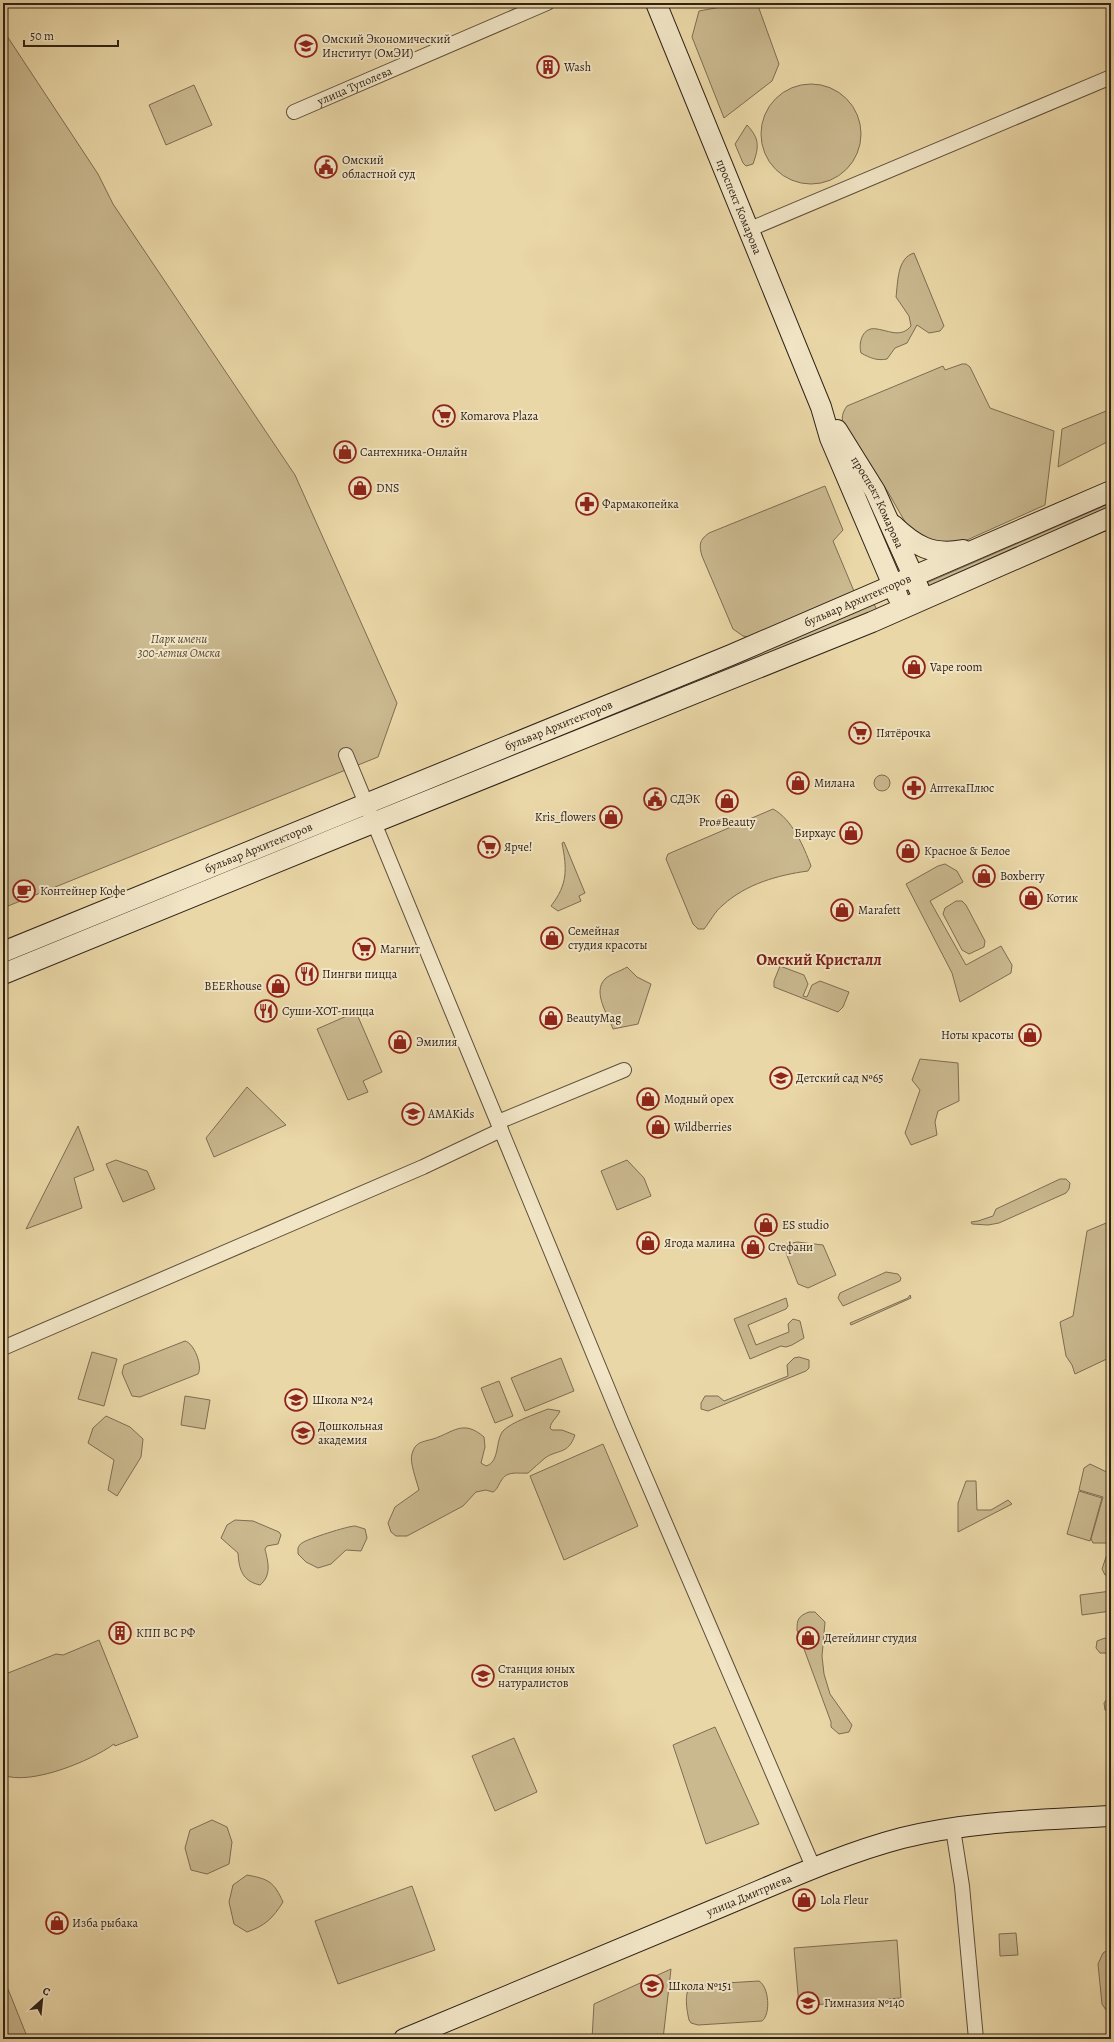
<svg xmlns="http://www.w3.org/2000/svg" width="1114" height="2042" font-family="Alegreya,serif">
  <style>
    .green { fill: #cab88f; stroke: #7d6d53 }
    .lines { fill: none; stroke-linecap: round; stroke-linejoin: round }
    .minor-casing { stroke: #5e4f3b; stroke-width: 16 }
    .secondary-casing { stroke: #302217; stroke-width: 22 }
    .minor { stroke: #f1e5c6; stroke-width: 14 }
    .secondary { stroke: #f1e5c6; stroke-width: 20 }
    .labels { text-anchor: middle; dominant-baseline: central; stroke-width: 4; stroke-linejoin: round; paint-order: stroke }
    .poi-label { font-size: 12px; fill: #302217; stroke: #f1e5c6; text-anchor: start }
    .street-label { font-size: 12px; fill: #302217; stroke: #f1e5c6 }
    .park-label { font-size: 12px; font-style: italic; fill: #564835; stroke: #f1e5c6 }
    .district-label { font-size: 16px; font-weight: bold; fill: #7a1f14; stroke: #f1e5c6 }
  </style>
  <rect width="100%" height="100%" fill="#ead7a7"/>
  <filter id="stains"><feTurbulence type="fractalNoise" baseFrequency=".005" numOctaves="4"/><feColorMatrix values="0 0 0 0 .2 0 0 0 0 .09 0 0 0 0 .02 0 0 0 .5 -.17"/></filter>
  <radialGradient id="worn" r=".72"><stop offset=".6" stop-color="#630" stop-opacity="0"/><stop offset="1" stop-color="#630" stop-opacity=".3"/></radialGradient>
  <!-- green -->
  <g class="green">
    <polygon points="732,3 757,3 779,64 772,81 724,118 692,37 699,11 731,5"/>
    <polygon points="3,30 98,174 113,204 295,475 397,703 378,757 3,908"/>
    <circle cx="811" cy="134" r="50"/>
    <polygon points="194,85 212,125 166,145 149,105"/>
    <path d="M747,125C760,139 759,147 753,164L746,166L743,163L735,144Z"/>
    <path d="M914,253L944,326L940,331L929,333L917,325L907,343L895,348L887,359C877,361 870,358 861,353C858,342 863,326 877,329C890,331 901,338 911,326L909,316L896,297C898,282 897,258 914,253Z"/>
    <path d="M962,364H966L970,367L990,408L1054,431L1045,505L967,540L951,544L927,539L908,527L888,492L844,427C841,418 842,413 847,406L943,366L945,370Z"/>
    <polygon points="1111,409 1111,440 1058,467 1062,429"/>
    <path d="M825,486L843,530L833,541L856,596L754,638L743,636L733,629L702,556C699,545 699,540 709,533Z"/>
    <polygon points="1111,503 1111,507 926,588 924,584"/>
    <polygon points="874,604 877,610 537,750 535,745"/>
    <circle cx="882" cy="783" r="8"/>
    <path d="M773,809C792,819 804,847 811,866L808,871C778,875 746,884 723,905C715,911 710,922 704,929H698L693,924L666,859L668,854Z"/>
    <path d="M564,842L585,893L579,896L581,901L558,911L551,906C568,884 567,869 562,843Z"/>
    <polygon points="945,864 957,871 963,882 930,901 966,965 1001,946 1012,965 1011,973 960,1002 952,973 906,884 938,866"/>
    <polygon points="956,901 962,901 966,905 985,941 984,947 969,954 962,950 943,914 945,908"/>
    <polygon points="780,966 804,975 808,984 803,996 807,997 812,985 820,981 849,992 843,1007 838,1012 774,987 774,981"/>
    <path d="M627,967L637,977L651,984L638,1024L613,1029C608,1015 592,992 605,979C610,974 621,971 627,967Z"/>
    <polygon points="356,1012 382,1072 363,1081 368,1092 348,1100 317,1029"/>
    <polygon points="920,1059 958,1063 959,1101 938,1111 935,1122 937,1135 911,1145 905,1133 920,1090 912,1080"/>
    <polygon points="247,1087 286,1125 214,1157 206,1138"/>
    <polygon points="78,1126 94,1170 74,1178 82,1208 26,1229"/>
    <polygon points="116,1160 147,1171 155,1189 123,1202 106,1164"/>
    <polygon points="627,1160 644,1178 651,1196 617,1210 601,1171"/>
    <polygon points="1060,1179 1066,1179 1070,1183 1069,1189 1066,1193 999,1223 988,1225 972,1224 971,1222 978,1221 993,1216 996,1209"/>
    <polygon points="1111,1221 1111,1357 1075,1374 1072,1365 1066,1356 1060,1322 1073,1316 1087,1231"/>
    <polygon points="797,1242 823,1245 836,1275 808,1288 798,1284 783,1245"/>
    <polygon points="886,1272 898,1274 901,1278 900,1281 843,1306 838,1298 840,1293"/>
    <polygon points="910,1295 911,1298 851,1325 850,1323 908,1298"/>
    <polygon points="786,1298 788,1306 786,1309 748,1325 756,1345 789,1332 788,1324 793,1319 800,1321 804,1338 792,1345 786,1347 781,1346 750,1359 734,1319"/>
    <path d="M185,1341C194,1343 203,1366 198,1374L140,1397L132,1396L122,1373L124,1365Z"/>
    <polygon points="92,1352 117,1359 104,1406 78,1399"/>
    <polygon points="799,1357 809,1360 809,1368 806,1371 708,1411 701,1409 701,1403 705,1396 718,1396 724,1401 788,1376 787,1365 794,1358"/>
    <polygon points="561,1358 574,1391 525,1411 511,1378"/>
    <polygon points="499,1381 513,1416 495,1423 481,1388"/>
    <polygon points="185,1396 210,1400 205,1429 181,1425"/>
    <path d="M548,1409L560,1411C557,1418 551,1421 550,1428L552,1430H562L575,1435C568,1455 558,1449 545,1458C539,1463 534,1468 528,1473C518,1474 507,1470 501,1481C498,1485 498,1489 493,1492L486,1490L476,1492L463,1506L407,1536H396L391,1532L388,1523L395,1507L419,1490C417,1482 409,1461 412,1454C415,1442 422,1442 433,1439C454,1432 463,1419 484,1437L485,1447L481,1463L486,1466C500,1462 495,1441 503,1431C511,1422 536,1414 548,1409Z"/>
    <polygon points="106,1416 130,1427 143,1439 141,1457 117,1496 108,1490 114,1460 88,1443 93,1428"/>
    <polygon points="603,1444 638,1526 564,1560 530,1476"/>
    <polygon points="1090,1464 1111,1474 1111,1575 1105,1575 1102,1569 1108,1551 1108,1543 1093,1543 1091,1539 1103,1497 1079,1490 1084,1468"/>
    <polygon points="966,1481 976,1481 977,1510 991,1510 1008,1500 1012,1504 958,1532 958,1503"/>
    <polygon points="1079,1491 1102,1498 1090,1541 1067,1534"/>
    <path d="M235,1520L253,1521L279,1532L281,1535L278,1544L267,1546L265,1549C268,1562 272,1575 260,1585C242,1581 239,1569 238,1553L221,1538L227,1525Z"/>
    <path d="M355,1526L365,1529L367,1538L361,1551L346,1550L331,1564L318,1568L306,1562L298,1554V1548C299,1546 300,1544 302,1543C307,1539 348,1526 355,1526Z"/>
    <polygon points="1111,1591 1111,1611 1082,1615 1080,1595"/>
    <path d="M809,1612H815L825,1622L822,1656L824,1674L830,1694L852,1725L849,1732L839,1734L831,1727V1722L797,1630C797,1620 798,1616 809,1612Z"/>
    <polygon points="1105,1638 1111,1642 1111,1678 1107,1653 1100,1653 1096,1648 1097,1641"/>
    <path d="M99,1640L138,1737L115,1746L114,1744C91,1761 30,1786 3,1775V1675L56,1654L63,1655Z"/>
    <polygon points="1111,1698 1111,1712 1105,1710 1104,1703 1107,1699"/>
    <polygon points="715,1727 759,1824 706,1844 673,1745"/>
    <polygon points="514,1738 537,1792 495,1811 472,1756"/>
    <polygon points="212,1820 227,1827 232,1842 229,1864 207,1874 191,1870 185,1848 190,1830"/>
    <path d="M247,1875C269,1879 274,1882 283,1902C273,1918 265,1926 247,1932L234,1924L229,1902L233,1885Z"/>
    <polygon points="412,1886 435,1950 338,1984 315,1921"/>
    <polygon points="1016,1933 1018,1955 1000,1956 999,1934"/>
    <polygon points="897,1940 901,1998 799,2006 794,1948"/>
    <polygon points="1111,1948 1111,2012 1106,2010 1102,2004 1098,1964 1103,1953"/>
    <polygon points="671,1969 663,2039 592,2039 594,2004"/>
    <path d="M759,1981C769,1987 771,2014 762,2021L698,2025L691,2023L689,2020C687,2011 683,1991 692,1985Z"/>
    <polygon points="8,1989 28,2039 3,2039 3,1991"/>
  </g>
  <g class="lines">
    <!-- minor casing -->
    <g class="minor-casing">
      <g id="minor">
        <path id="s1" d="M294,112L547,3"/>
        <polyline points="750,229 1111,77"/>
        <polyline points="346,755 622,1423 814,1869"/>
        <polyline points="498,1122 624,1070"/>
        <polyline points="3,1348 423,1167 501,1130"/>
        <polyline points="953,1829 962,1886 976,2039"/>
      </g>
    </g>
    <!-- secondary casing -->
    <g class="secondary-casing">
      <g id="secondary">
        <path id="s2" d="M656,3L821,407L830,438L898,597"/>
        <path id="s3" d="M837,430L875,491L919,589"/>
        <path d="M893,525C915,546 932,556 963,550"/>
        <path id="s4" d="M3,952L731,655L1111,491"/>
        <polyline points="3,974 353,831 872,622 1111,517"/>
        <path id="s5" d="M404,2039C510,1995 616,1950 723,1906C781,1882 841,1854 902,1838C969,1821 1042,1820 1111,1816"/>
      </g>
    </g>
    <!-- minor -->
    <use href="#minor" class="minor"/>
    <!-- secondary -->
    <use href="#secondary" class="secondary"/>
  </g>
  <!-- icons -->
  <defs>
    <g id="university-ring" transform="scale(1.15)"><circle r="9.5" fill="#f1e5c6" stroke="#8f2418" stroke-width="1.5"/><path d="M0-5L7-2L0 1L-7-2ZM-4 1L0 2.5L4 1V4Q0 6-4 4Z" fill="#8f2418"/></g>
    <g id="building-ring" transform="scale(1.15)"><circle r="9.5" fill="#f1e5c6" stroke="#8f2418" stroke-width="1.5"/><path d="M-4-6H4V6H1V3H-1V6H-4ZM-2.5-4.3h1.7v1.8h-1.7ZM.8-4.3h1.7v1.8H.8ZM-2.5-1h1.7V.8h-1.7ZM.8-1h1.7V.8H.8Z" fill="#8f2418"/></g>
    <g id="civic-ring" transform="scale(1.15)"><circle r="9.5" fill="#f1e5c6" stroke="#8f2418" stroke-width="1.5"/><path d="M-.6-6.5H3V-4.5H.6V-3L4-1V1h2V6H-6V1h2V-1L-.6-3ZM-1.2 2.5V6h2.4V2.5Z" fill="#8f2418"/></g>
    <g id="supermarket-ring" transform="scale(1.15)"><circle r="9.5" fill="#f1e5c6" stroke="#8f2418" stroke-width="1.5"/><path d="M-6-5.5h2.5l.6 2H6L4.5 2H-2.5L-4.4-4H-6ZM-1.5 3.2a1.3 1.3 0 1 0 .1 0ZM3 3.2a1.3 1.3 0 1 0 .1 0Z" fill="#8f2418"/></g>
    <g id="shop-ring" transform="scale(1.15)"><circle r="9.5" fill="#f1e5c6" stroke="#8f2418" stroke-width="1.5"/><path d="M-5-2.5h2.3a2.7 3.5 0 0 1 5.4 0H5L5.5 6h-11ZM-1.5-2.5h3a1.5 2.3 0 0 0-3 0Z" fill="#8f2418"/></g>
    <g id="pharmacy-ring" transform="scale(1.15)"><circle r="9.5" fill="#f1e5c6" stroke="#8f2418" stroke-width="1.5"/><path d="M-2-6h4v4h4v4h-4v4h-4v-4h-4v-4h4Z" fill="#8f2418"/></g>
    <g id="cafe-ring" transform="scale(1.15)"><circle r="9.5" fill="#f1e5c6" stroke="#8f2418" stroke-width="1.5"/><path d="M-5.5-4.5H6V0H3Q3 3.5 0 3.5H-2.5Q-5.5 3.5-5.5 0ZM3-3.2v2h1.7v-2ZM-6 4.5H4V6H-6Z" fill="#8f2418"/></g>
    <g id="restaurant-ring" transform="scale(1.15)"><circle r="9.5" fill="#f1e5c6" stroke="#8f2418" stroke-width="1.5"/><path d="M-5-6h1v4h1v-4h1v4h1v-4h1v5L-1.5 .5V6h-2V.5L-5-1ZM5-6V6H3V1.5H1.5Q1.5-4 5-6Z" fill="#8f2418"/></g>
    <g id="school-ring" transform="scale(1.15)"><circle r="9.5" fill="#f1e5c6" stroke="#8f2418" stroke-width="1.5"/><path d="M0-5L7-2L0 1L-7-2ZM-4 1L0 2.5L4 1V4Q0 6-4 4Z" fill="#8f2418"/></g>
  </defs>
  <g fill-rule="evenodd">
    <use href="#university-ring" x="306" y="46"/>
    <use href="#building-ring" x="548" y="67"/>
    <use href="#civic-ring" x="326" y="167"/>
    <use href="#supermarket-ring" x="444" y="416"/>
    <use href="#shop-ring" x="345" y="452"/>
    <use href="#shop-ring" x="360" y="488"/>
    <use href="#pharmacy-ring" x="587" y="504"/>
    <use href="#shop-ring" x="914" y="667"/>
    <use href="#supermarket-ring" x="860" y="733"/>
    <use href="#shop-ring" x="798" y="783"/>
    <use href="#pharmacy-ring" x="914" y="788"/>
    <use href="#civic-ring" x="655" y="799"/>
    <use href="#shop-ring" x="727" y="801"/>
    <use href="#shop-ring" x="611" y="817"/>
    <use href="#shop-ring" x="851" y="833"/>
    <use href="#supermarket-ring" x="489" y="847"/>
    <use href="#shop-ring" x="908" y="851"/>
    <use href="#shop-ring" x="984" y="876"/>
    <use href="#cafe-ring" x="24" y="891"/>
    <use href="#shop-ring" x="1031" y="898"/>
    <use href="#shop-ring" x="842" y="910"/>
    <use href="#shop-ring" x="552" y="938"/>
    <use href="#supermarket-ring" x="364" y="949"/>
    <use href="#restaurant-ring" x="307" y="974"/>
    <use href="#shop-ring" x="278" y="986"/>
    <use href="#restaurant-ring" x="266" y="1011"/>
    <use href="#shop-ring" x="551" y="1018"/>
    <use href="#shop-ring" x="1030" y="1035"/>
    <use href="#shop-ring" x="400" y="1042"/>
    <use href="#school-ring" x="781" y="1078"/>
    <use href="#shop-ring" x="648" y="1099"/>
    <use href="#school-ring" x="413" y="1114"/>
    <use href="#shop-ring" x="658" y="1127"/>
    <use href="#shop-ring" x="766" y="1225"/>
    <use href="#shop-ring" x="648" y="1243"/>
    <use href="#shop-ring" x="753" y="1247"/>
    <use href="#school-ring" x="296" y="1400"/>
    <use href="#school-ring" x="303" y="1433"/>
    <use href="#building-ring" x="120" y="1633"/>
    <use href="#shop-ring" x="808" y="1638"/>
    <use href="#school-ring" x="483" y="1676"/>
    <use href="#shop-ring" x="804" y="1900"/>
    <use href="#shop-ring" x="57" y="1923"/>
    <use href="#school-ring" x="652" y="1986"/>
    <use href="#school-ring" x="808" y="2003"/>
  </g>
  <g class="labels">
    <!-- poi labels -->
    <g class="poi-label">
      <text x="322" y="39">Омский Экономический<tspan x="322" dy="14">Институт (ОмЭИ)</tspan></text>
      <text x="564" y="67">Wash</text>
      <text x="342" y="160">Омский<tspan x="342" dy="14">областной суд</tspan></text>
      <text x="460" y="416">Komarova Plaza</text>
      <text x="360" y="452">Сантехника-Онлайн</text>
      <text x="376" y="488">DNS</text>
      <text x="602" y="504">Фармакопейка</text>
      <text x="930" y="667">Vape room</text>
      <text x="876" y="733">Пятёрочка</text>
      <text x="814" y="783">Милана</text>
      <text x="930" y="788">АптекаПлюс</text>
      <text x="670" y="799">СДЭК</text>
      <text x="596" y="817" text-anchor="end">Kris_flowers</text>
      <text x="727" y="822" text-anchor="middle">Pro#Beauty</text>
      <text x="836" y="833" text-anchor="end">Бирхаус</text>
      <text x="504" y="847">Ярче!</text>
      <text x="924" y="851">Красное &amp; Белое</text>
      <text x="1000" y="876">Boxberry</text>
      <text x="40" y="891">Контейнер Кофе</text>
      <text x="1046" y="898">Котик</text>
      <text x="858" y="910">Marafett</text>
      <text x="568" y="931">Семейная<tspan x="568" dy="14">студия красоты</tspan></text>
      <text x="380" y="949">Магнит</text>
      <text x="322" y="974">Пингви пицца</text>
      <text x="262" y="986" text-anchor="end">BEERhouse</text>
      <text x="282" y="1011">Суши-ХОТ-пицца</text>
      <text x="566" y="1018">BeautyMag</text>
      <text x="1014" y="1035" text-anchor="end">Ноты красоты</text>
      <text x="416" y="1042">Эмилия</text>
      <text x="796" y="1078">Детский сад №65</text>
      <text x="664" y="1099">Модный орех</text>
      <text x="428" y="1114">AMAKids</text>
      <text x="674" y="1127">Wildberries</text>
      <text x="782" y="1225">ES studio</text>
      <text x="664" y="1243">Ягода малина</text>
      <text x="768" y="1247">Стефани</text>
      <text x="312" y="1400">Школа №24</text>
      <text x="318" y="1426">Дошкольная<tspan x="318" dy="14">академия</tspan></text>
      <text x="136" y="1633">КПП ВС РФ</text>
      <text x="824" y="1638">Детейлинг студия</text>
      <text x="498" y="1669">Станция юных<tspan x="498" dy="14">натуралистов</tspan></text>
      <text x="820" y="1900">Lola Fleur</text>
      <text x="72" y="1923">Изба рыбака</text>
      <text x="668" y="1986">Школа №151</text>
      <text x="824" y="2003">Гимназия №140</text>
    </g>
    <!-- street labels -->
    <g class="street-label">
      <text stroke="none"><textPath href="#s1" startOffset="66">улица Туполева</textPath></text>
      <text stroke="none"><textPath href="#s2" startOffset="220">проспект Комарова</textPath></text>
      <text stroke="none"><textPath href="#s3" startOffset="83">проспект Комарова</textPath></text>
      <text stroke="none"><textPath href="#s4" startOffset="924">бульвар Архитекторов</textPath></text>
      <text stroke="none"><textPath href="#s4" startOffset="600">бульвар Архитекторов</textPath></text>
      <text stroke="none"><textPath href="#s4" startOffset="276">бульвар Архитекторов</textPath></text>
      <text stroke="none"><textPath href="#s5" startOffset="374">улица Дмитриева</textPath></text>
    </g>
    <!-- park labels -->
    <g class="park-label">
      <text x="179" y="639">Парк имени<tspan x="179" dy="14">300-летия Омска</tspan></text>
    </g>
    <!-- district labels -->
    <g class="district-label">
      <text x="819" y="960">Омский Кристалл</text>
    </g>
  </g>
  <!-- margin -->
  <rect width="1114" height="2042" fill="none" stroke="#ead7a7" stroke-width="16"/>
  <rect x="4" y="4" width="1106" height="2034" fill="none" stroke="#302217" stroke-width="2"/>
  <rect x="8" y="8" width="1098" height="2026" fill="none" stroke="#302217"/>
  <!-- north arrow -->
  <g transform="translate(42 2000) rotate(27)" stroke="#f1e5c6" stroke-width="3" paint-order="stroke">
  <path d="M0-3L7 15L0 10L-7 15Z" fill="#302217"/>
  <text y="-6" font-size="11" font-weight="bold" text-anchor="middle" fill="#302217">С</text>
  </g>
  <!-- scale -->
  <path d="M24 40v6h94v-6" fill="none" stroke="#302217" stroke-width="2"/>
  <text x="30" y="40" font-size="12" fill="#302217" stroke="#f1e5c6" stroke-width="3" paint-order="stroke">50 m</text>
  <rect width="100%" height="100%" filter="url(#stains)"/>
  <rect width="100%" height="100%" fill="url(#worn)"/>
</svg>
